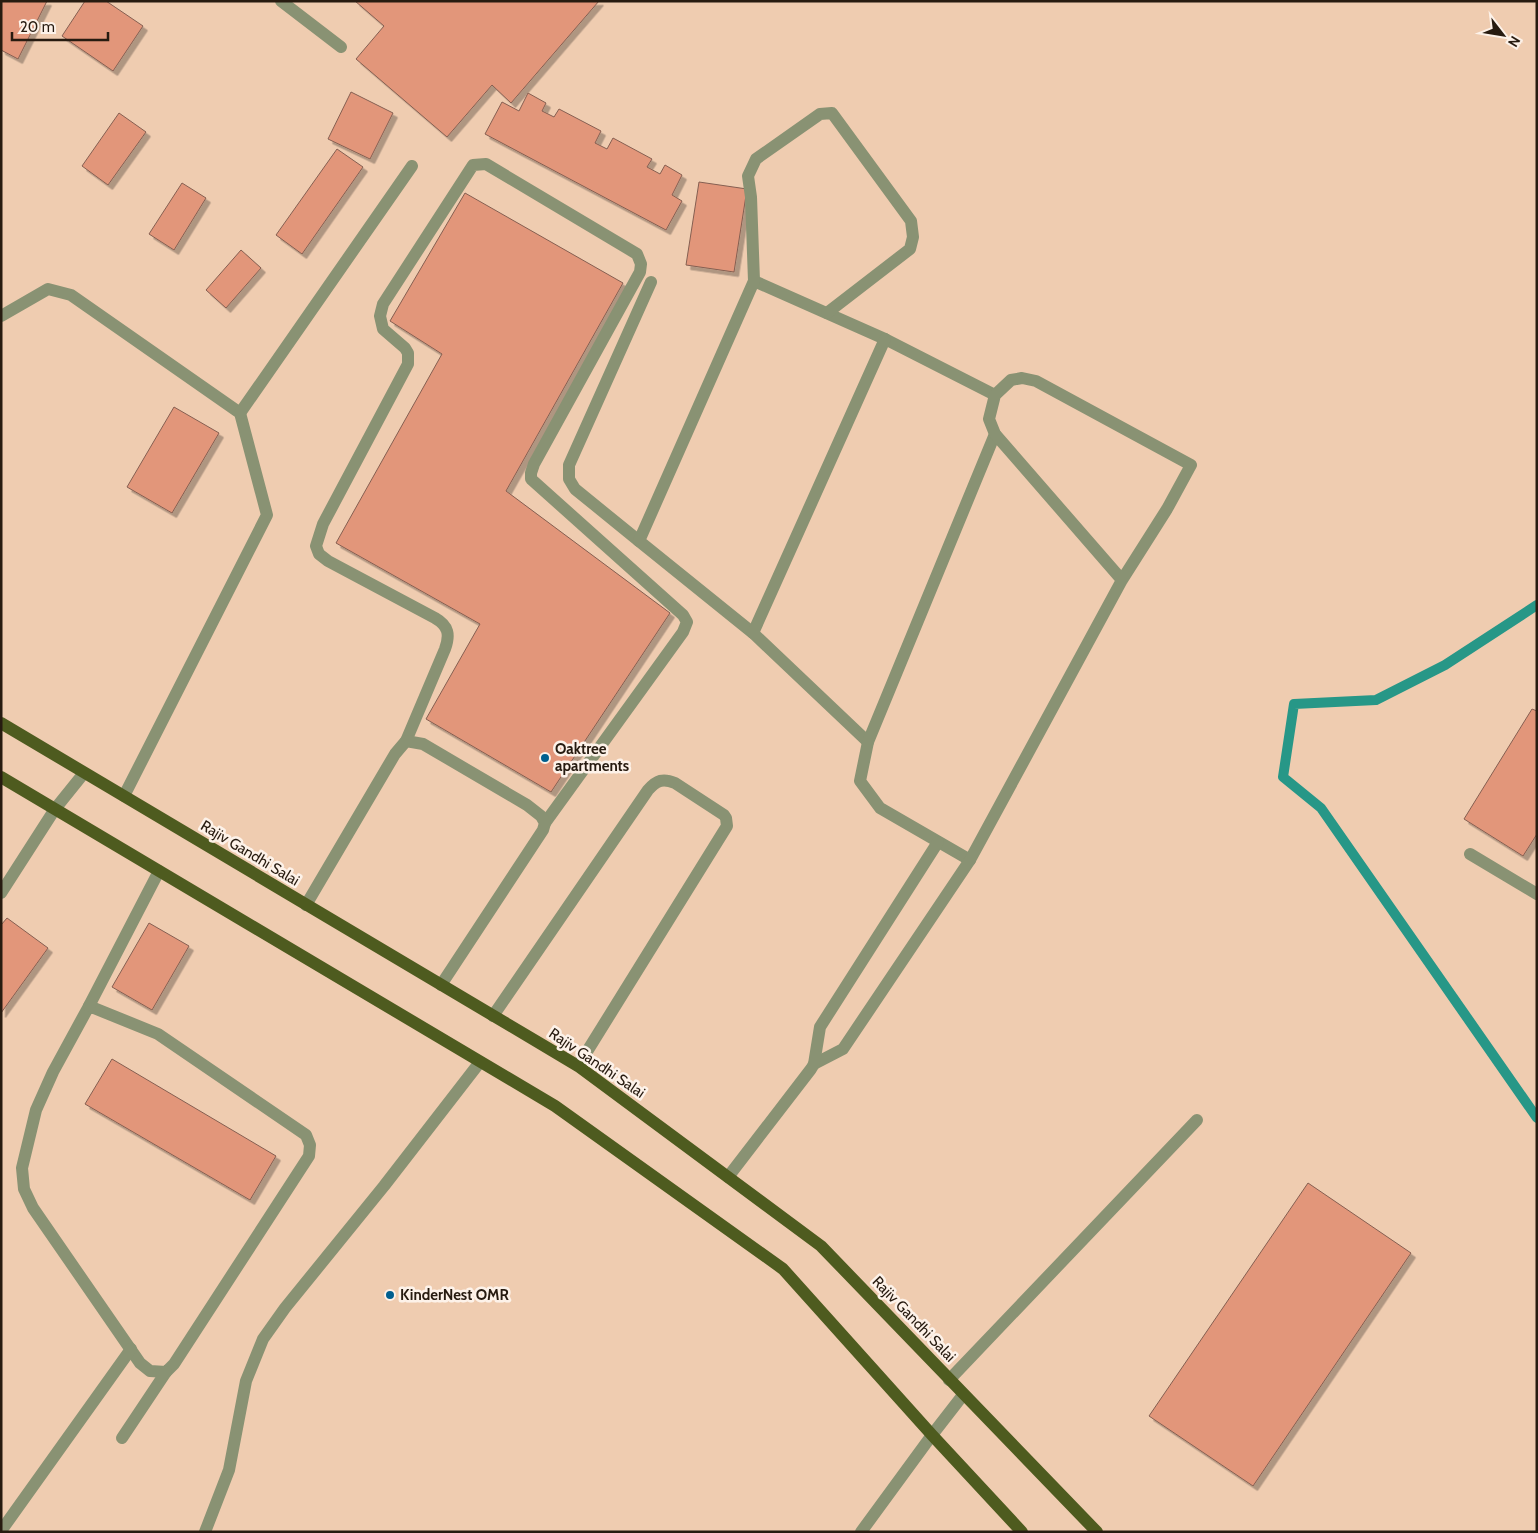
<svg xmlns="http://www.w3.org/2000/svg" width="1538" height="1533" font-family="Cabin,sans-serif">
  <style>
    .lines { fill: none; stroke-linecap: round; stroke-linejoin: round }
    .stream { stroke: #279787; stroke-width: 10 }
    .building { fill: #e2967a; stroke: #855f51; filter: url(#shadow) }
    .lane { stroke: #899273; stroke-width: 12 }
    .street { stroke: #899273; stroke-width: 12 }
    .primary { stroke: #4e5b1f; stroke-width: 12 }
    .poi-dot { fill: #005f8f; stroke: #fdf2e9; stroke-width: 2 }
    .labels { text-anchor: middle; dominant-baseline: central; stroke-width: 5; stroke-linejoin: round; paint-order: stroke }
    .poi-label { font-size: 15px; font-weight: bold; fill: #271b10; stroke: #fdf2e9; text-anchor: start }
    .street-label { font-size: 15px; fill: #271b10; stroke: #fdf2e9 }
  </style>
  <defs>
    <filter id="shadow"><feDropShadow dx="4.5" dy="4.5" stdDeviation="0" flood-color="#0004"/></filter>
  </defs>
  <rect width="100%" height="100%" fill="#efccb0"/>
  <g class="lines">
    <!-- stream -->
    <polyline class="stream" points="1537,605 1445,665 1376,700 1294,704 1283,777 1321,808 1537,1118"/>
  </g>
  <!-- building -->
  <g class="building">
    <polygon points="1,1 47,1 18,59 1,50"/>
    <polygon points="85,1 106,1 143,26 113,71 62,36"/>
    <polygon points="355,1 599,1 511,103 492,85 447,137 356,59 384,26"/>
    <polygon points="351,92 393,113 370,159 328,139"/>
    <polygon points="528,93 546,103 542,111 554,117 559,109 601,131 595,143 607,149 613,138 652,159 647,167 660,174 665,165 682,175 672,195 682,201 666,230 485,134 502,102 519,111"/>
    <polygon points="119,113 146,132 108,185 82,166"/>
    <polygon points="337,149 363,167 302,254 276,235"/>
    <polygon points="699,182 747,189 734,272 686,265"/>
    <polygon points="182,183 206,198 174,250 149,234"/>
    <polygon points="465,193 623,283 506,491 670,613 551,792 426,719 480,624 336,543 442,354 390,321"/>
    <polygon points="241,250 261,268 226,308 206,290"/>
    <polygon points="174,407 219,433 172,513 127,487"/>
    <polygon points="1532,709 1537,711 1537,834 1523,856 1464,819"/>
    <polygon points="7,918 48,948 1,1013 1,925"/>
    <polygon points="149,923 189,946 152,1010 112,987"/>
    <polygon points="112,1059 276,1156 250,1200 85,1104"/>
    <polygon points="1308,1183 1411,1253 1253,1486 1149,1416"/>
  </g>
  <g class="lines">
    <!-- lane -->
    <g class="lane">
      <polyline points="1,893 55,809 84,773"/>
      <path d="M493,1016L648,790C657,780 663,778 675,783L724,815L726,818L727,826L578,1066"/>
      <polyline points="949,1380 1197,1120"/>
      <polyline points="205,1532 229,1470 246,1381 263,1339 285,1308 384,1186 480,1062"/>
      <polyline points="861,1532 932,1435 963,1395"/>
    </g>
    <!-- street -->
    <g class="street">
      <polyline points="281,1 341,47"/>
      <polyline points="754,281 885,339 995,395"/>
      <polyline points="1,316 48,289 71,295 240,413 267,515 124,796"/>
      <polyline points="240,413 412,166"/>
      <polyline points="639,541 575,489 569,479 569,465 651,282"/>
      <polyline points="753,633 639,541 754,281 751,197 748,176 756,159 820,114 832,113 911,221 913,237 910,249 827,313"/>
      <path d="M406,741L445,649C450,635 449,626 435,618L328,561L319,554L316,546L323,524L408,364V353L405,348L383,329L380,316L383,304L473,165L486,164L637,254L641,264L640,272L534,464L531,473V479L683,615L687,622L683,632L545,823"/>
      <polyline points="868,742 753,633 885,339"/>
      <polyline points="1470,854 1537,894"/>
      <polyline points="970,860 880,808 860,781 868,742 995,434"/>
      <polyline points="306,905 395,754 406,741 423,744 527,805 541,816 545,823 543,830 441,985"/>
      <polygon points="89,1006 158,1034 306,1135 310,1145 309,1156 174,1364 166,1372 150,1371 140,1363 33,1208 24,1189 22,1168 36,1110 53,1072"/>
      <polyline points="89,1006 159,871"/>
      <polyline points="814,1064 843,1049 970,860 1122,580 1167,509 1191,465 1036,381 1022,378 1011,380 995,395 989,419 995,434 1122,580"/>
      <polyline points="728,1177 811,1069 814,1064 820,1027 938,842"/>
      <polyline points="122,1438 166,1372"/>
      <polyline points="1,1531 131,1349"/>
    </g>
    <!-- primary -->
    <g class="primary">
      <polyline points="1,723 578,1066 821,1246 1097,1532"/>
      <polyline points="1,777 555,1106 783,1269 932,1435 1022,1532"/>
    </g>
  </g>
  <!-- markers -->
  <g class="poi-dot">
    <circle cx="545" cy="758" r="5"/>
    <circle cx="390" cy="1295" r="5"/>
  </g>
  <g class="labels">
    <!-- poi labels -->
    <g class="poi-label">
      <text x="555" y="749">Oaktree<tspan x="555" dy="17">apartments</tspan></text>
      <text x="400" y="1295">KinderNest OMR</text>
    </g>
    <!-- street labels -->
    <g class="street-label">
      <text transform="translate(250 853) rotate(31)">Rajiv Gandhi Salai</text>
      <text transform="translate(597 1063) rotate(34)">Rajiv Gandhi Salai</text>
      <text transform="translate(914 1319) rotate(46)">Rajiv Gandhi Salai</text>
    </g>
  </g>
  <!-- border -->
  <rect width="1538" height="1533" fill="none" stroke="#271b10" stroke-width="5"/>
  <!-- north arrow -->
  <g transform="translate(1503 35) rotate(121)" stroke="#fdf2e9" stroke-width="4" paint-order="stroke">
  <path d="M0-4L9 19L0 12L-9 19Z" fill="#271b10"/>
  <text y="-8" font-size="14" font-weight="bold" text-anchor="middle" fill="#271b10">N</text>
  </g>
  <!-- scale -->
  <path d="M12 32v8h96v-8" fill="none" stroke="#271b10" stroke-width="2.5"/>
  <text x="20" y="32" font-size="15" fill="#271b10" stroke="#fdf2e9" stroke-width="4" paint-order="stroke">20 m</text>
</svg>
